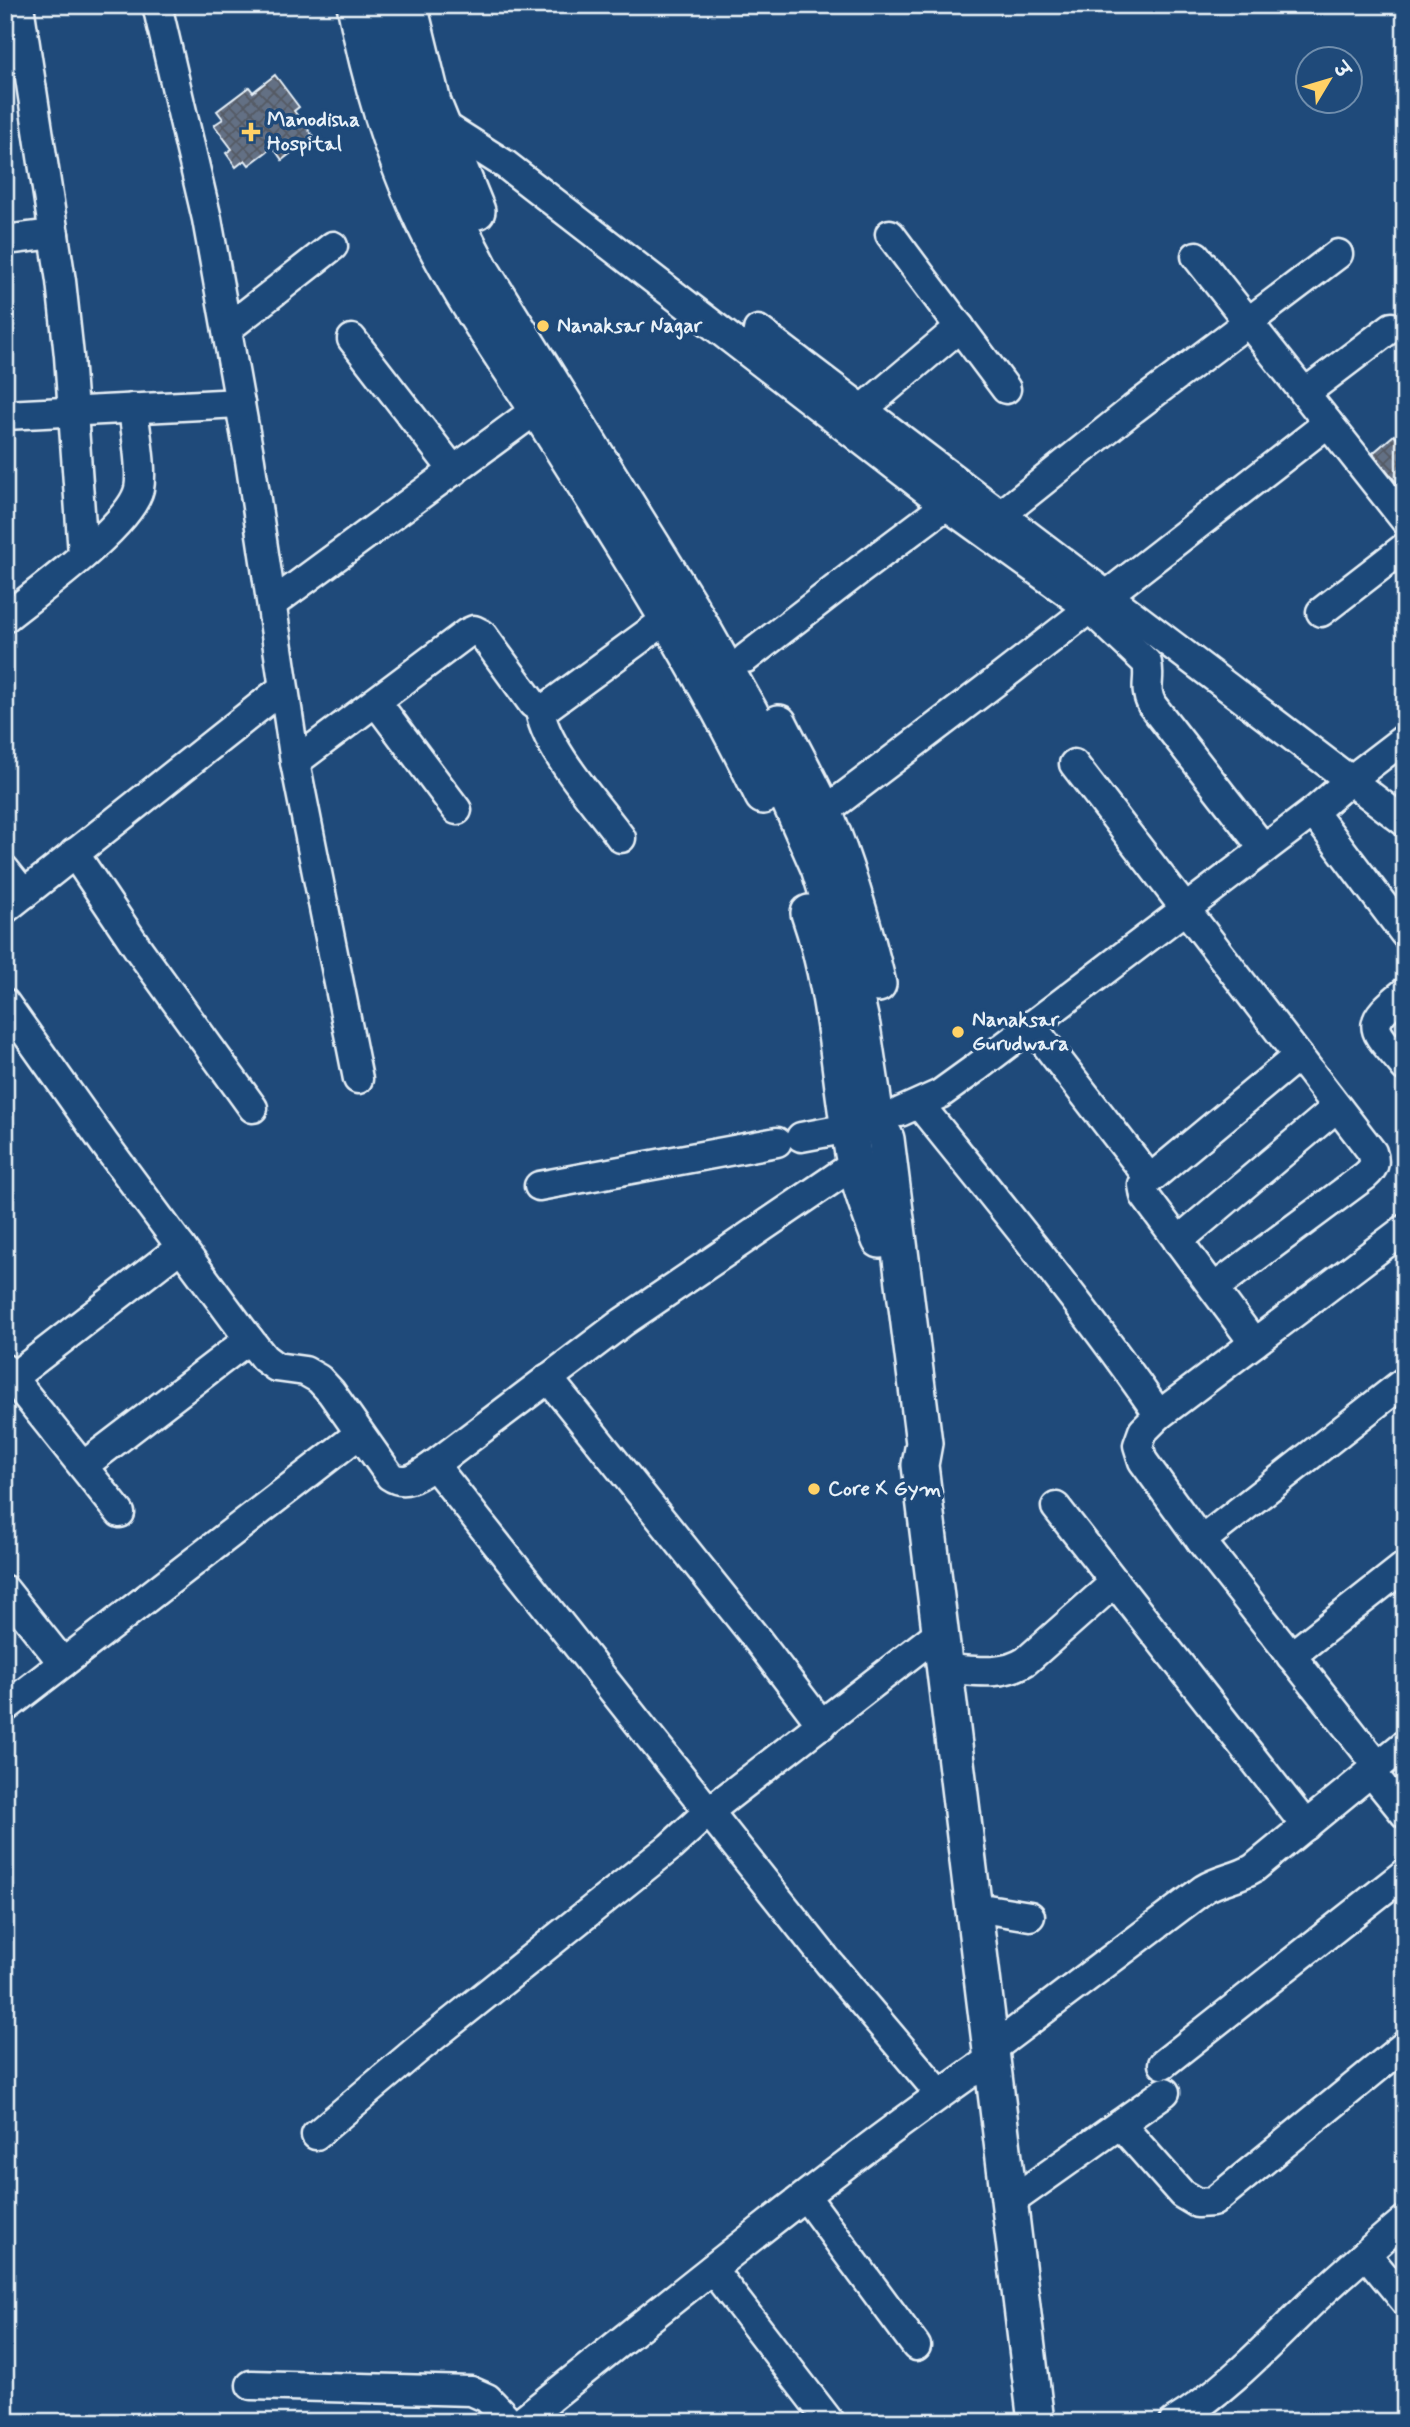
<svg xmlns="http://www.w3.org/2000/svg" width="1410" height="2427" font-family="Mynerve,'Playpen Sans Deva',sans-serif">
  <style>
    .building { fill: url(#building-cross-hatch); stroke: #e8f1f8; stroke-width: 2 }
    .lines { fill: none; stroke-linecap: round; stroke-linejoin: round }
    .minor-casing { stroke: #e8f1f8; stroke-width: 33 }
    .major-casing { stroke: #e8f1f8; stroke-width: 40 }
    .minor { stroke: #1f4a7a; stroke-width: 28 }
    .major { stroke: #1f4a7a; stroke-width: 35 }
    .poi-dot { fill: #ffd166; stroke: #1f4a7a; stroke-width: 2.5 }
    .labels { text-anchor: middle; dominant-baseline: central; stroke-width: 7; stroke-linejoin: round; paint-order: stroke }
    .poi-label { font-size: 21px; font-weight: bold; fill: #e8f1f8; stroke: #1f4a7a; text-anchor: start }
  </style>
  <defs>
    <pattern id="building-cross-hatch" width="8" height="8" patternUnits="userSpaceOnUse" patternTransform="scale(1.75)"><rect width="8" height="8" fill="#646f84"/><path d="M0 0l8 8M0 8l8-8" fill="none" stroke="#545a64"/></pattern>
  </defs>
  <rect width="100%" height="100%" fill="#1f4a7a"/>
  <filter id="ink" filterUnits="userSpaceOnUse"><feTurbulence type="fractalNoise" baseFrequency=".0143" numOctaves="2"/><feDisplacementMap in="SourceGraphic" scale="14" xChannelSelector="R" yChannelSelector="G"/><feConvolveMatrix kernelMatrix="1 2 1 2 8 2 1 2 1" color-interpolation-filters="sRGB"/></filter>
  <g filter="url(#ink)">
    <!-- building -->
    <g class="building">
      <polygon points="275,75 299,107 294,111 313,136 282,160 273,147 249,165 245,160 236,167 226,153 232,149 214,125 223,119 217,111 249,87 253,92"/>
      <polygon points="1394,435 1405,448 1405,493 1373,453"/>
    </g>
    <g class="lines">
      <!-- minor casing -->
      <g class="minor-casing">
        <g id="minor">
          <polyline points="19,5 61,281 69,356 83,554"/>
          <polyline points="157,5 207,219 250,460 295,762 358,1079"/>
          <path d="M440,123L506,165L947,506L1089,608L1147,663C1151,680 1143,687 1152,705L1264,849"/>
          <polyline points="890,234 1006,389"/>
          <polyline points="5,240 54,234"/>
          <polyline points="1196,256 1405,520"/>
          <polyline points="227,329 333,246"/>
          <polyline points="758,330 1405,822"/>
          <polyline points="352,339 454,471"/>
          <polyline points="1305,393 1392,327"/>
          <polyline points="863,409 960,327"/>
          <polyline points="5,415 240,403"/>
          <polyline points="1002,514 1133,409 1338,254"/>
          <polyline points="272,604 537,409"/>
          <polyline points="1321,612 1405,547"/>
          <path d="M5,618C36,593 131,525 139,489C143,469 135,429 133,408"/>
          <polyline points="746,658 857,572 961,494"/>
          <polyline points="377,703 457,810"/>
          <path d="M540,708C542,745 598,806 621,838"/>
          <polyline points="295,762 467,633 474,630 482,634 533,704 540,708 547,707 667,619"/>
          <path d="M1074,764L1372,1152C1376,1163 1374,1168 1365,1176L1214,1288"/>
          <polyline points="824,812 1003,676 1328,423"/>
          <polyline points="1313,812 1405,934"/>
          <polyline points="74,853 139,950 253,1108"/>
          <polyline points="5,870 24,894"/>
          <polyline points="5,909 283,688"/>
          <path d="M1405,992C1361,1027 1373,1028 1405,1067"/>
          <path d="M5,1003L104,1143L249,1339L264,1358L276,1367L305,1371L319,1379L331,1392L390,1476C406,1487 420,1474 434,1465L623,1322L855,1164"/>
          <polyline points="1031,1025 1149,1178"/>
          <path d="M919,1104C1001,1206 1085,1307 1159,1415"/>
          <polyline points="900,1112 940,1094 976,1068 1313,812 1349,781 1405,738"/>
          <polyline points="801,1137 849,1128"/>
          <polyline points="539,1186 777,1142"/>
          <polyline points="1178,1241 1337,1107"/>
          <polyline points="1254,1343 1145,1196 1143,1185 1298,1056"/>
          <polyline points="5,1369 120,1513"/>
          <polyline points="12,1378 181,1247"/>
          <polyline points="548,1378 756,1638 822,1725"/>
          <polyline points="434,1465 829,1963 940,2094"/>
          <polyline points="83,1466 249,1339"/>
          <polyline points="1056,1507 1306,1826"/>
          <polyline points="1201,1541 1405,1381"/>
          <polyline points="5,1590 63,1663"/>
          <polyline points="1291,1656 1405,1566"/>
          <path d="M945,1669C973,1670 1001,1677 1026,1661L1115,1582"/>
          <polyline points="5,1708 359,1434"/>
          <polyline points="1378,1766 1201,1541 1143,1461 1138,1445 1143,1431 1159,1415 1405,1229"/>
          <polyline points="1371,1772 1405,1814"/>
          <polyline points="975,1907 1030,1916"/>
          <path d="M992,2049L1204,1889C1220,1879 1238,1878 1254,1868L1405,1744"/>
          <polyline points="1163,2064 1405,1873"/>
          <polyline points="1120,2124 1182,2194 1197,2203 1213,2202 1405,2045"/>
          <polyline points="316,2135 418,2049 670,1847 708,1812 941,1631"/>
          <polyline points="806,2197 916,2346"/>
          <polyline points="1010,2202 1165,2092"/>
          <polyline points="1366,2254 1405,2301"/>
          <polyline points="712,2269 829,2421"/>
          <polyline points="251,2385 471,2391 487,2398 510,2422"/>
          <path d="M520,2422C675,2299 829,2171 992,2058"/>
          <path d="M1174,2422C1225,2391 1265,2348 1308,2306C1339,2276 1372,2248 1405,2220"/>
        </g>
      </g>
      <!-- major casing -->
      <g class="major-casing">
        <g id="major">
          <path d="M355,5C369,76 389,146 419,212C451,283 497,347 539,412C618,537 699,662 763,796"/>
          <polyline points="381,5 405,100 423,150 449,208 482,271 690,606 750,712 819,868 846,954 862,1026 876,1118 886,1139 924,1443 920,1465 1036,2422"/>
          <polyline points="409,5 433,103 477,211"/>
          <path d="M779,723C794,753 811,783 825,814C848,869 864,926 878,984"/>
          <path d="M809,913C835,987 838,1065 851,1142C856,1176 868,1208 880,1240"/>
        </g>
      </g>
      <!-- minor -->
      <use href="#minor" class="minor"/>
      <!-- major -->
      <use href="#major" class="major"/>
    </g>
  </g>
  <!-- markers -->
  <g class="poi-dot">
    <path d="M247.5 121.5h7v7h7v7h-7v7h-7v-7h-7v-7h7z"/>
    <circle cx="543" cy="326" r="7"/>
    <circle cx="958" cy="1032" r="7"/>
    <circle cx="814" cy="1489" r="7"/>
  </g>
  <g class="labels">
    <!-- poi labels -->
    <g class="poi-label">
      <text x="267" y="120">Manodisha<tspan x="267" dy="24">Hospital</tspan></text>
      <text x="557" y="326">Nanaksar Nagar</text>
      <text x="972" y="1020">Nanaksar<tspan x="972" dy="24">Gurudwara</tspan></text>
      <text x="828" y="1489">Core X Gym</text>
    </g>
  </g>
  <!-- margin -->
  <rect width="1410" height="2427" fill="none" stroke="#1f4a7a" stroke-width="28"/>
  <rect x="14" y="14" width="1382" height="2399" fill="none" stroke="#e8f1f8" stroke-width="2.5" filter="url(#ink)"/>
  <!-- north arrow -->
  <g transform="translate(1329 80) rotate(52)"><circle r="33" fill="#1f4a7a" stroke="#6f8dac" stroke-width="2"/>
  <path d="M0-5L12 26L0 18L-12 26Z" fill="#ffd166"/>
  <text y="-10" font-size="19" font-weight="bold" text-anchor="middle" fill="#e8f1f8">उ</text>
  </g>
</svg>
